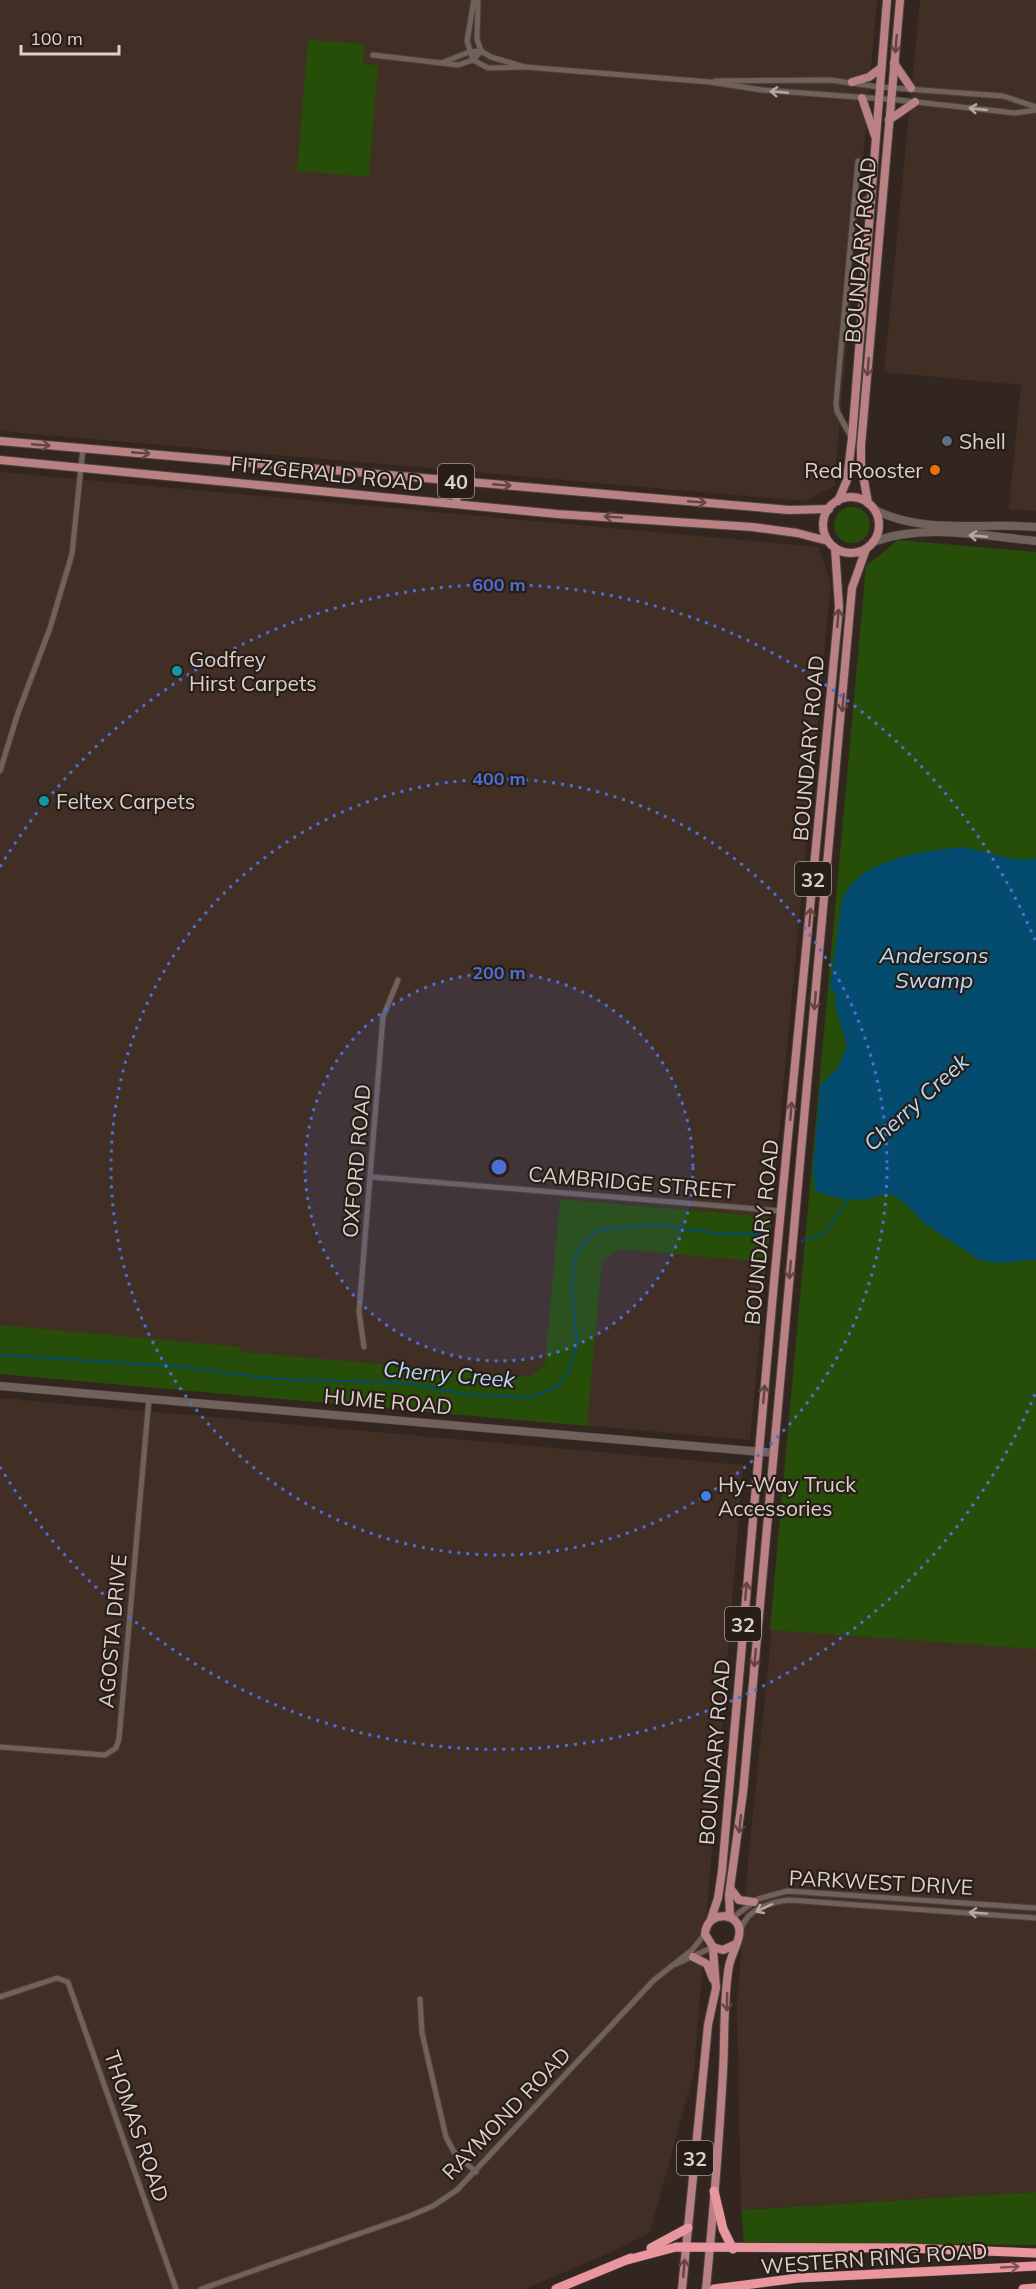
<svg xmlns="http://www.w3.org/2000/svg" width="1036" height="2289" font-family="Mulish,sans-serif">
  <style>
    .built { fill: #412e25 }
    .green { fill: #274e08 }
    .water { fill: #044b70 }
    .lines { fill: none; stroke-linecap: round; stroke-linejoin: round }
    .stream { stroke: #044b70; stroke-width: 2 }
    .street-casing { stroke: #4c413d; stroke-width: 7 }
    .secondary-casing { stroke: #4c413d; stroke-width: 9 }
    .primary-casing { stroke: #4c413d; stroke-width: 10 }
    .highway-casing { stroke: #4c413d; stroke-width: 10 }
    .street { stroke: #70615a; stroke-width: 5 }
    .secondary { stroke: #70615a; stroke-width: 8 }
    .primary { stroke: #b98183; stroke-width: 8 }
    .highway { stroke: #ea969e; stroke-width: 9 }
    .oneway { stroke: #634542 }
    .oneway2 { stroke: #b5aaa5 }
    .oneway3 { stroke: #805354 }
    .ring { fill: none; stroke: #4c6fd5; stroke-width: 3; stroke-dasharray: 3 6 }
    .service-dot { fill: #5c6f8a; stroke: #291d17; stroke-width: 2 }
    .food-dot { fill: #e8710a; stroke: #291d17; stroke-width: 2 }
    .culture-dot { fill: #0f9aa8; stroke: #291d17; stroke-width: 2 }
    .shop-dot { fill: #3f7fe0; stroke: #291d17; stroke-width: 2 }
    .labels { text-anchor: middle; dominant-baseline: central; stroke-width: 4.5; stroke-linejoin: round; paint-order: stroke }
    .shield { fill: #291d17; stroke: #a59b96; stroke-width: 1.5 }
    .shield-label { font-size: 20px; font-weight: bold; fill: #dad1cd }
    .street-label { font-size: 21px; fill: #dad1cd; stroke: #291d17 }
    .poi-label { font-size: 21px; fill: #dad1cd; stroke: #291d17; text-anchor: start }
    .water-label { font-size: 22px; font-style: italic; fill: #b5dbf7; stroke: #291d17 }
    .centre { fill: #4c6fd5; stroke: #291d17; stroke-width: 3 }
    .ring-label { font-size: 18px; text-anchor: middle; font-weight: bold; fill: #4c6fd5; stroke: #291d17; stroke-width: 4.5; stroke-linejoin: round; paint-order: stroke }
  </style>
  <rect width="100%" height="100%" fill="#332620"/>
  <!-- built -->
  <g class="built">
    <polygon points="0,0 877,0 834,486 805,501 0,431"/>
    <polygon points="920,0 1036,0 1036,511 1009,509 1021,385 884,372"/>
    <polygon points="0,472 818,547 831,582 750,1440 0,1374"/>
    <polygon points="0,1398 743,1465 694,2072 650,2232 618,2249 525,2289 0,2289"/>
    <polygon points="772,1629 1036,1648 1036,2192 741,2210 737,2006 748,1862"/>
  </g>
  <!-- green -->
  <g class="green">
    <polygon points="308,40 365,44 363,64 378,65 369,177 297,171"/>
    <circle cx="852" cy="525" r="18"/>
    <polygon points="898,540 1036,552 1036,1649 770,1630 866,566"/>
    <polygon points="560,1199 766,1217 771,1222 767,1262 618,1249 602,1262 587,1426 0,1374 0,1325 241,1347 241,1352 530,1377 545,1364"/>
    <polygon points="1036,2192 1036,2245 744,2242 741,2210"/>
  </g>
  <!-- water -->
  <path class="water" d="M962,847C986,850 1012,864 1036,858V1260L998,1263L979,1260L924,1223L904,1202L892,1195C884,1193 876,1198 868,1199C852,1201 828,1198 815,1190L813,1170L820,1089L822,1083L838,1068L847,1045L835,1005L836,994L830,988L842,899C845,895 846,890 849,887C874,857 926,851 962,847Z"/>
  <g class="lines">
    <!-- stream -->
    <g class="stream">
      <polyline points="802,1241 825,1233 850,1196"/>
      <polyline points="0,1355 175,1366 274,1379 406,1383 473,1395 533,1397 557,1387 569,1371 577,1346 572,1289 573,1261 585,1241 598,1230 657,1224 714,1233 763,1234"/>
    </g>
    <!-- street casing -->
    <g class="street-casing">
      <g id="street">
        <polyline points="474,0 467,41 473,60 488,68 524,67"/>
        <polyline points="478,0 477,39 481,51 491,57 525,67 710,82 762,90 898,100 1015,113 1036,110"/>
        <polyline points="373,55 458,65 473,60 481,51"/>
        <polyline points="444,62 469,52 481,51"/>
        <polyline points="715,81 830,80 879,87 1003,96 1036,107"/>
        <polyline points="854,205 871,197"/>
        <polyline points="851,437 837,411 836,403 858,161"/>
        <polyline points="0,771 18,713 50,628 72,554 83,448"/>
        <polyline points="372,1177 781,1211"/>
        <polyline points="364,1347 359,1312 383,1017 398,980"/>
        <polyline points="0,1747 105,1755 116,1748 119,1739 149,1398"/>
        <polyline points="732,1918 758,1899 787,1891 1036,1908"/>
        <path d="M741,1929C747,1909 771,1902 789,1900L1036,1918"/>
        <polyline points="676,1964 713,1947"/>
        <polyline points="0,1997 57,1978 68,1982 176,2289"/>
        <polyline points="420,1999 422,2033 446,2137 454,2152 476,2172"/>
        <polyline points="201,2289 407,2217 433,2206 457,2190 654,1980 692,1950 705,1934"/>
      </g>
    </g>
    <!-- secondary casing -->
    <g class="secondary-casing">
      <g id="secondary">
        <path d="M875,510C924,535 983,522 1036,527"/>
        <path d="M873,542C923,523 985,536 1036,541"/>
        <polyline points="0,1386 774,1453"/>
      </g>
    </g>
    <!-- primary casing -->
    <g class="primary-casing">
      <g id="primary">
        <polyline points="894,63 911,88"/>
        <polyline points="852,82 869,77 881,68"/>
        <polyline points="862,98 875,136"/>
        <polyline points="889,120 915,102"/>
        <polyline points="0,441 789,510 829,509"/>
        <polyline points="0,460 557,514 752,527 797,533 828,541"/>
        <circle cx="851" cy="525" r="28"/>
        <polyline points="838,501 847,480 852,438 887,0"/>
        <polyline points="868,503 861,464 861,446 900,0"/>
        <polyline points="456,504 458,481"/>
        <polyline points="730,1888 739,1900 754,1902"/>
        <polyline points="730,1917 729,1895 743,1793 852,588 866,549"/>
        <polyline points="711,1919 718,1898 722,1871 774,1282 839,607 835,548"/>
        <polyline points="693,1957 707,1964 713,1979"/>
        <polyline points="682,2289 708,2025 716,1988 713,1948"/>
        <path d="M706,2289C713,2216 719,2144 723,2071C725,2037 723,2000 729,1966C731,1956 737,1946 739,1936C744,1912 707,1908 705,1934L713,1947L723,1950L736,1944"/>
      </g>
    </g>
    <!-- highway casing -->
    <g class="highway-casing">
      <g id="highway">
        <polyline points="714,2191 723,2229 733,2249"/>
        <polyline points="651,2248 688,2228"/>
        <polyline points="627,2260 676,2247 905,2248 1036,2253"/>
        <polyline points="556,2289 631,2258"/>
        <polyline points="714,2289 798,2278 1036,2266"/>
        <polyline points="1023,2289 1036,2288"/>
      </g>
    </g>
    <!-- street -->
    <use href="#street" class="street"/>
    <!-- secondary -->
    <use href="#secondary" class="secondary"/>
    <!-- primary -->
    <use href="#primary" class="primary"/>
    <!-- highway -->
    <use href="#highway" class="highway"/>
  </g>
  <!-- one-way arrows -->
  <defs><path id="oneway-shaft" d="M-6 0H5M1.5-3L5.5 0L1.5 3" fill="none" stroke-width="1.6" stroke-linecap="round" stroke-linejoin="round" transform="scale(1.5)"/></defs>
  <g class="oneway">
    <use href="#oneway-shaft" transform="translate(896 44) rotate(95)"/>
    <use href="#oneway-shaft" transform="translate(868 367) rotate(95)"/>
    <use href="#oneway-shaft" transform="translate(41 445) rotate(5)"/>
    <use href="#oneway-shaft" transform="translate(141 453) rotate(5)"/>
    <use href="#oneway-shaft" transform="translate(502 485) rotate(5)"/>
    <use href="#oneway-shaft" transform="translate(697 502) rotate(5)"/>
    <use href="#oneway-shaft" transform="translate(613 517) rotate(-176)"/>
    <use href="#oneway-shaft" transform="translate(838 618) rotate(-85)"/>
    <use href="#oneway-shaft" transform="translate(843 703) rotate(95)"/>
    <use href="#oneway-shaft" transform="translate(810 917) rotate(-85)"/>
    <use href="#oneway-shaft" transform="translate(815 1001) rotate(95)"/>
    <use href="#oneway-shaft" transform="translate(791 1111) rotate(-85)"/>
    <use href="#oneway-shaft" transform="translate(790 1270) rotate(95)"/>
    <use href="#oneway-shaft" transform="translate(764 1394) rotate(-85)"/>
    <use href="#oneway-shaft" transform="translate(746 1591) rotate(-85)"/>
    <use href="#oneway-shaft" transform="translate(755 1658) rotate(95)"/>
    <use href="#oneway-shaft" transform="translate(740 1824) rotate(96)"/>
    <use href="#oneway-shaft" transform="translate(727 2002) rotate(91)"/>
    <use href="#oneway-shaft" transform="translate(684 2268) rotate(-85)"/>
  </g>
  <g class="oneway2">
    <use href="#oneway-shaft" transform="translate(779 92) rotate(-175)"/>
    <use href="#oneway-shaft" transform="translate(978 109) rotate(-174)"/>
    <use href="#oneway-shaft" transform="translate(978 536) rotate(-175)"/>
    <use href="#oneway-shaft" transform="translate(764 1908) rotate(155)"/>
    <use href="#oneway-shaft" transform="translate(978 1913) rotate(-176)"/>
  </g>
  <use class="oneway3" href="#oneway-shaft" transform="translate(1010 2267) rotate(-3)"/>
  <!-- distance rings -->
  <circle cx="499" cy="1167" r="194" fill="#4c6fd5" fill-opacity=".12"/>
  <g class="ring">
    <circle cx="499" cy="1167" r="194"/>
    <circle cx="499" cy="1167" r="388"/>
    <path d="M1035 1394A582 582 0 0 1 0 1467M0 867A582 582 0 0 1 1035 940"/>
  </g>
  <!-- markers -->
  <circle class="service-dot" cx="947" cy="441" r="6"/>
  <circle class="food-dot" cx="935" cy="470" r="6"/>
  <g class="culture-dot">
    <circle cx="177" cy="671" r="6"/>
    <circle cx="44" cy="801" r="6"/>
  </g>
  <circle class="shop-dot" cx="706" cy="1496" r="6"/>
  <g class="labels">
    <!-- shield labels -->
    <g class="shield">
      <rect x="438" y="464" width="36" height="34" rx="4.5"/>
      <rect x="795" y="862" width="36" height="34" rx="4.5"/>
      <rect x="725" y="1607" width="36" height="34" rx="4.5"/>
      <rect x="677" y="2141" width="36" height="34" rx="4.5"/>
    </g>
    <g class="shield-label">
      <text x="456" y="481">40</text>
      <text x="813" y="879">32</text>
      <text x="743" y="1624">32</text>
      <text x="695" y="2158">32</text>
    </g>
    <!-- street labels -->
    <g class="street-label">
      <text transform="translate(860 250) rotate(-85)">BOUNDARY ROAD</text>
      <text transform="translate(327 473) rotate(6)">FITZGERALD ROAD</text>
      <text transform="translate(808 748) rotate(-85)">BOUNDARY ROAD</text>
      <text transform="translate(356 1161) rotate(-85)">OXFORD ROAD</text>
      <text transform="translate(632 1182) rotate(5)">CAMBRIDGE STREET</text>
      <text transform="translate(761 1232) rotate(-84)">BOUNDARY ROAD</text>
      <text transform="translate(388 1401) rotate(5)">HUME ROAD</text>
      <text transform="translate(112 1631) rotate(-85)">AGOSTA DRIVE</text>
      <text transform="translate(714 1752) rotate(-85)">BOUNDARY ROAD</text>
      <text transform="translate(881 1882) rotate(3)">PARKWEST DRIVE</text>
      <text transform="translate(506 2113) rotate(-46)">RAYMOND ROAD</text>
      <text transform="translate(137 2126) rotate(71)">THOMAS ROAD</text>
      <text transform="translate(874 2258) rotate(-4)">WESTERN RING ROAD</text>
    </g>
    <!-- poi labels -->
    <g class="poi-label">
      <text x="959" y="441">Shell</text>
      <text x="923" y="470" text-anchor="end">Red Rooster</text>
      <text x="189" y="659">Godfrey<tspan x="189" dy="24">Hirst Carpets</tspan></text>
      <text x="56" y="801">Feltex Carpets</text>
      <text x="718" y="1484">Hy-Way Truck<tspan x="718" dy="24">Accessories</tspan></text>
    </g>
    <!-- water labels -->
    <g class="water-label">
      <text x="934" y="955">Andersons<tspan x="934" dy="25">Swamp</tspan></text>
      <text transform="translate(916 1102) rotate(-42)">Cherry Creek</text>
      <text transform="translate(449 1374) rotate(5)">Cherry Creek</text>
    </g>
  </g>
  <circle cx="499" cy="1167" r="9" class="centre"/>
  <g class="ring-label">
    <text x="499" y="591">600 m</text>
    <text x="499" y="785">400 m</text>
    <text x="499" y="979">200 m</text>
  </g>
  <!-- scale -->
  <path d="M21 45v9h98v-9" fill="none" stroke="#dad1cd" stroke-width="3"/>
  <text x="30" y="45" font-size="18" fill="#dad1cd" stroke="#291d17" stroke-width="4.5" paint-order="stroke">100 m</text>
</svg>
